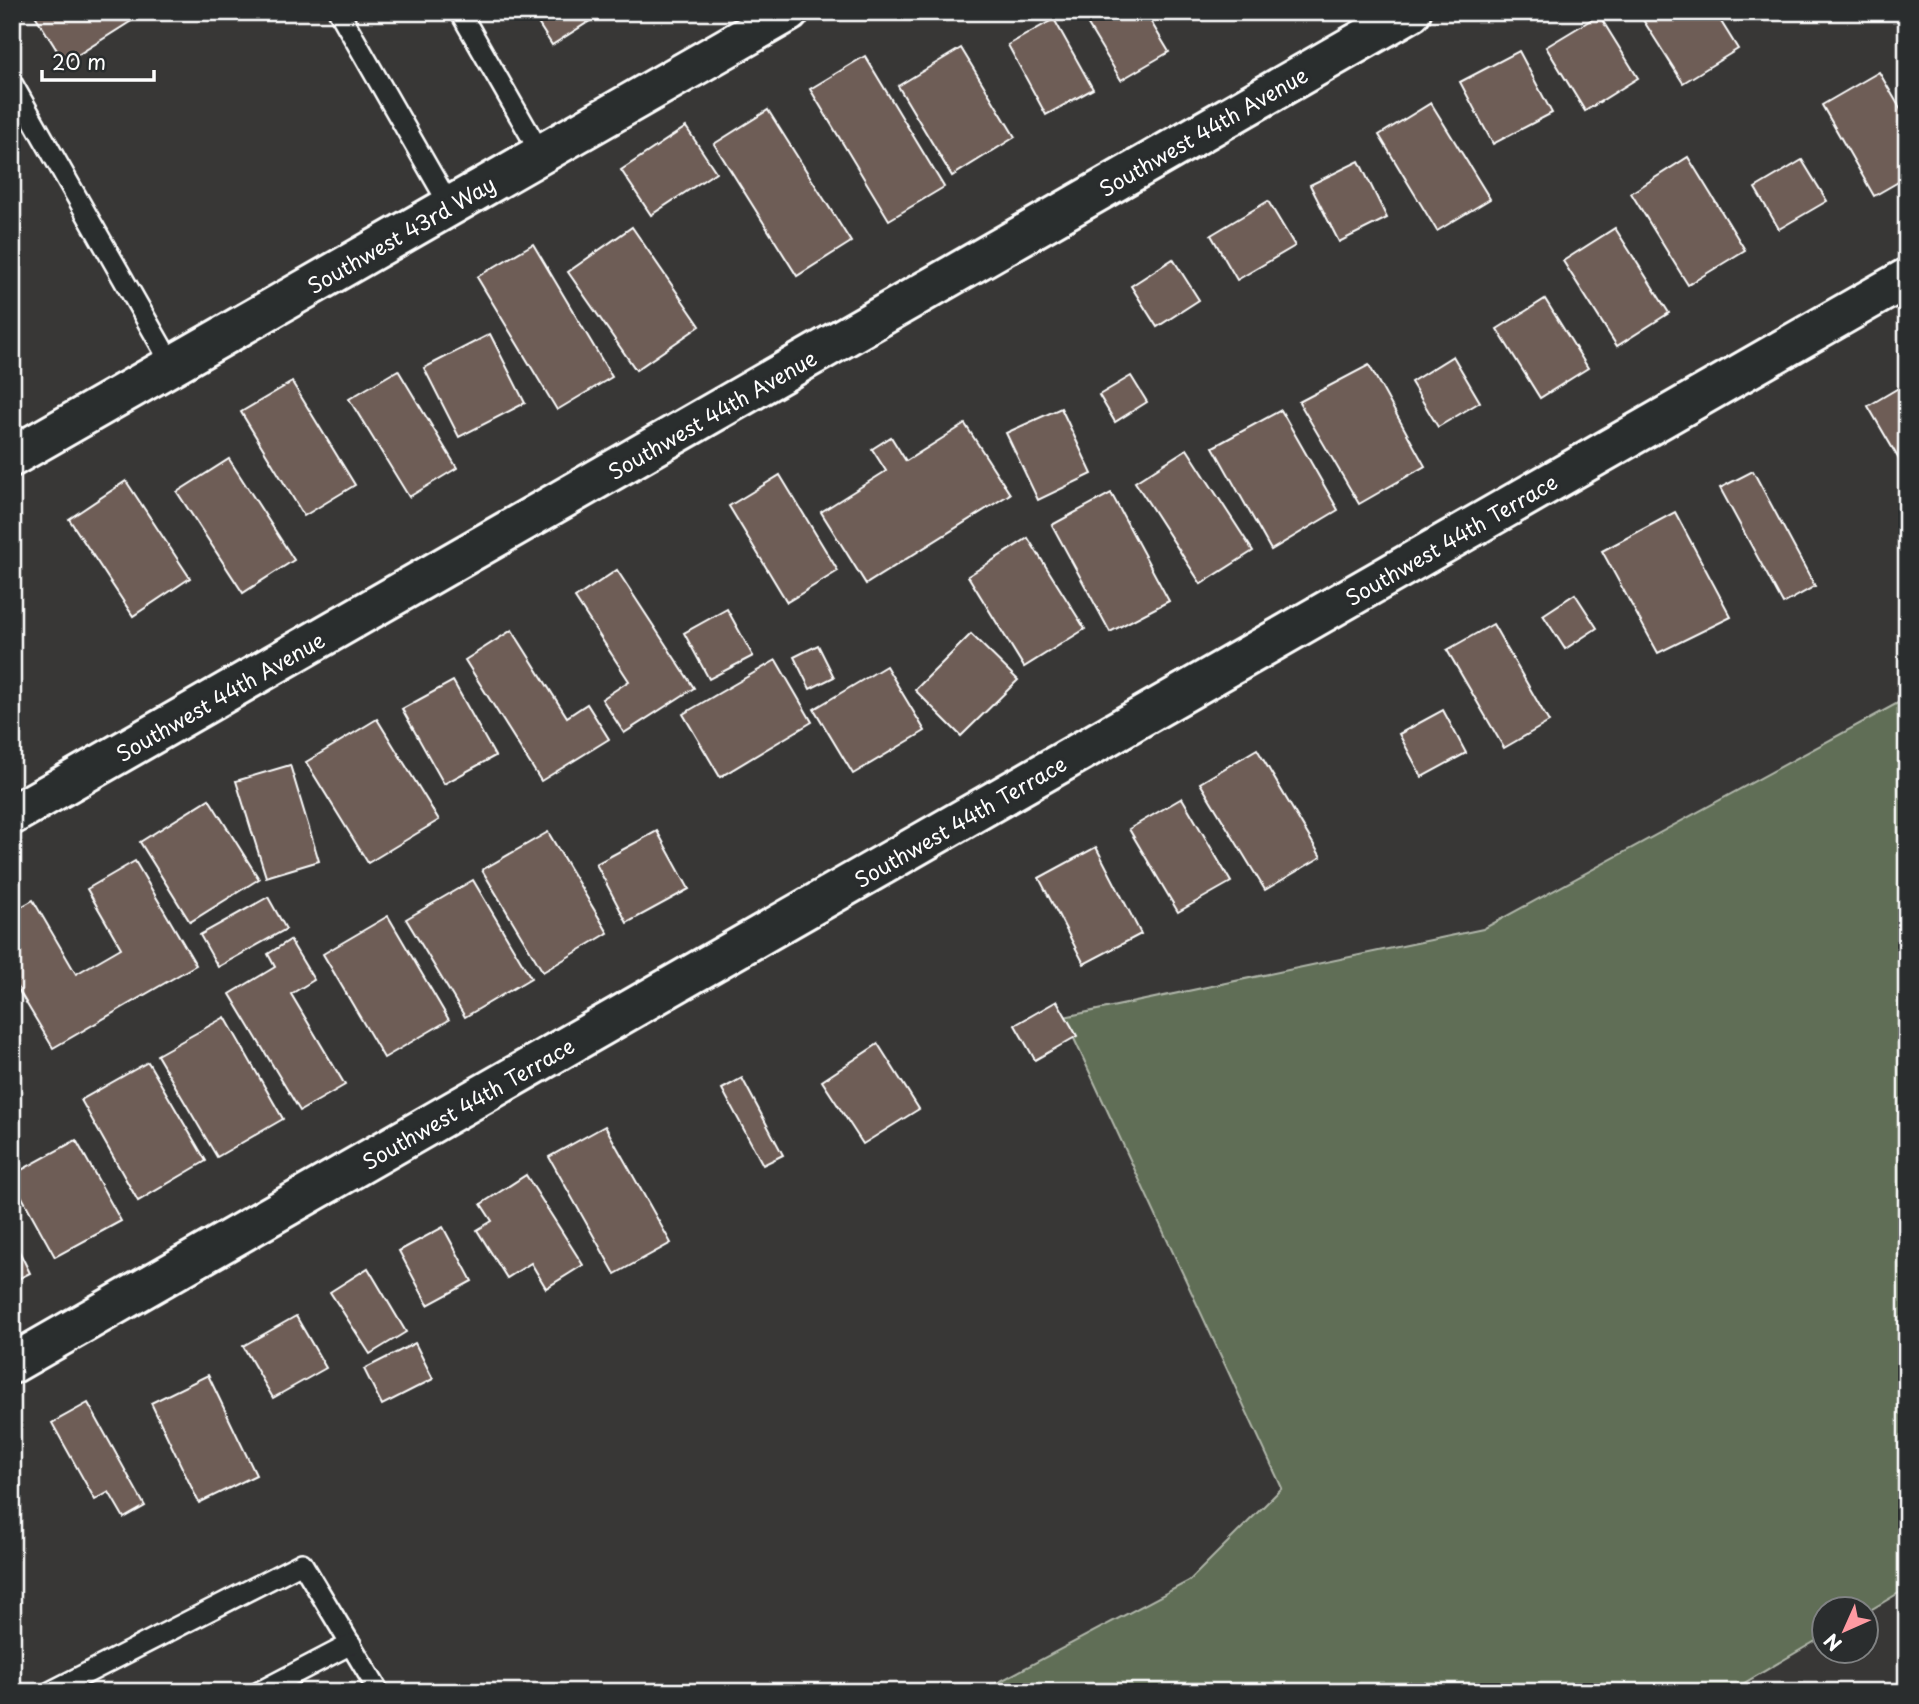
<svg xmlns="http://www.w3.org/2000/svg" width="1919" height="1704" font-family="'Playpen Sans',sans-serif">
  <style>
    .green { fill: #606e56; stroke: #b0b6aa; stroke-width: 2 }
    .building { fill: #6e5d56; stroke: #fff; stroke-width: 2 }
    .lines { fill: none; stroke-linecap: round; stroke-linejoin: round }
    .service-casing { stroke: #fff; stroke-width: 24 }
    .minor-casing { stroke: #fff; stroke-width: 44 }
    .service { stroke: #2a2d2e; stroke-width: 19 }
    .minor { stroke: #2a2d2e; stroke-width: 38 }
    .labels { text-anchor: middle; dominant-baseline: central; stroke-width: 7; stroke-linejoin: round; paint-order: stroke }
    .street-label { font-size: 21px; fill: #fff; stroke: #2a2d2e }
  </style>
  <rect width="100%" height="100%" fill="#383736"/>
  <filter id="ink" filterUnits="userSpaceOnUse"><feTurbulence type="fractalNoise" baseFrequency=".0143" numOctaves="2"/><feDisplacementMap in="SourceGraphic" scale="14" xChannelSelector="R" yChannelSelector="G"/><feConvolveMatrix kernelMatrix="1 2 1 2 8 2 1 2 1" color-interpolation-filters="sRGB"/></filter>
  <g filter="url(#ink)">
    <!-- green -->
    <polygon class="green" points="1907,698 1907,1588 1867,1612 1867,1610 1825,1610 1824,1636 1729,1692 980,1692 1189,1581 1282,1488 1064,1017 1483,929"/>
    <!-- building -->
    <g class="building">
      <polygon points="12,12 31,12 15,22"/>
      <polygon points="33,12 128,12 133,20 65,63"/>
      <polygon points="531,12 604,12 552,45"/>
      <polygon points="1080,12 1145,12 1169,52 1121,80"/>
      <polygon points="1638,12 1715,12 1738,49 1683,83"/>
      <polygon points="1599,15 1638,78 1585,111 1546,47"/>
      <polygon points="1054,19 1093,89 1046,115 1008,45"/>
      <polygon points="961,48 1015,137 952,176 898,86"/>
      <polygon points="1519,51 1552,113 1493,144 1460,82"/>
      <polygon points="865,56 944,187 889,220 810,89"/>
      <polygon points="1879,72 1907,120 1907,177 1874,196 1822,105"/>
      <polygon points="1431,103 1490,199 1437,231 1379,135"/>
      <polygon points="768,110 851,242 797,276 714,144"/>
      <polygon points="686,127 716,172 651,215 621,170"/>
      <polygon points="1688,157 1745,250 1688,285 1631,193"/>
      <polygon points="1802,160 1827,201 1779,229 1755,188"/>
      <polygon points="1359,161 1387,218 1339,242 1310,185"/>
      <polygon points="1268,201 1295,246 1237,280 1211,235"/>
      <polygon points="632,227 700,326 636,370 568,272"/>
      <polygon points="1615,228 1669,313 1617,346 1563,261"/>
      <polygon points="533,244 612,377 557,410 477,277"/>
      <polygon points="1173,259 1199,300 1157,327 1131,286"/>
      <polygon points="1545,299 1588,368 1540,398 1497,329"/>
      <polygon points="490,334 525,403 459,437 424,368"/>
      <polygon points="1453,356 1480,402 1438,427 1411,382"/>
      <polygon points="1369,365 1425,466 1359,504 1299,402"/>
      <polygon points="398,370 457,468 409,497 349,399"/>
      <polygon points="1131,376 1147,402 1115,422 1099,395"/>
      <polygon points="292,382 355,485 304,516 241,412"/>
      <polygon points="1907,383 1907,473 1868,406"/>
      <polygon points="1061,408 1092,474 1038,500 1006,433"/>
      <polygon points="1281,410 1338,510 1271,550 1213,447"/>
      <polygon points="965,424 1010,494 866,584 821,512 886,471 872,449 891,437 906,461"/>
      <polygon points="1187,449 1253,551 1201,584 1135,482"/>
      <polygon points="229,459 294,560 243,593 177,492"/>
      <polygon points="1753,471 1815,586 1783,604 1720,488"/>
      <polygon points="780,475 838,571 787,602 729,506"/>
      <polygon points="126,481 190,578 133,616 69,519"/>
      <polygon points="1111,493 1169,601 1110,632 1052,525"/>
      <polygon points="1675,512 1731,617 1658,653 1602,551"/>
      <polygon points="1028,538 1085,629 1024,667 968,576"/>
      <polygon points="617,570 694,688 624,733 602,699 629,681 575,598"/>
      <polygon points="1575,594 1597,628 1565,649 1543,615"/>
      <polygon points="727,609 753,656 709,679 684,633"/>
      <polygon points="1493,624 1549,722 1504,748 1447,650"/>
      <polygon points="512,630 567,717 587,704 609,739 541,781 465,660"/>
      <polygon points="971,634 1018,680 961,736 915,690"/>
      <polygon points="818,645 834,677 810,689 794,657"/>
      <polygon points="776,660 812,722 720,777 683,714"/>
      <polygon points="886,666 925,731 853,774 814,709"/>
      <polygon points="453,681 495,756 444,784 402,709"/>
      <polygon points="1443,710 1466,753 1422,777 1399,734"/>
      <polygon points="377,719 439,820 368,863 306,762"/>
      <polygon points="1257,749 1321,857 1265,890 1200,783"/>
      <polygon points="290,765 319,861 266,877 236,781"/>
      <polygon points="1182,798 1231,882 1178,912 1129,829"/>
      <polygon points="209,799 259,879 190,922 140,842"/>
      <polygon points="657,831 689,889 627,923 596,864"/>
      <polygon points="548,832 608,933 543,972 482,870"/>
      <polygon points="1096,847 1141,934 1084,964 1039,878"/>
      <polygon points="135,861 196,965 53,1048 12,979 12,912 33,900 76,974 121,948 87,889"/>
      <polygon points="473,880 531,978 465,1017 406,919"/>
      <polygon points="268,897 286,929 218,967 200,935"/>
      <polygon points="388,916 449,1020 384,1058 323,954"/>
      <polygon points="290,940 314,980 291,994 345,1085 300,1111 230,994 275,967 268,954"/>
      <polygon points="1057,1001 1077,1036 1035,1060 1015,1025"/>
      <polygon points="225,1017 283,1119 217,1157 157,1055"/>
      <polygon points="878,1044 919,1109 863,1144 822,1081"/>
      <polygon points="148,1062 206,1161 138,1201 81,1100"/>
      <polygon points="742,1078 783,1155 763,1165 722,1089"/>
      <polygon points="605,1126 671,1243 615,1274 549,1157"/>
      <polygon points="76,1140 121,1221 55,1257 12,1179 12,1175"/>
      <polygon points="526,1175 583,1265 546,1288 531,1263 507,1278 477,1230 492,1221 481,1204"/>
      <polygon points="443,1227 472,1281 428,1305 399,1251"/>
      <polygon points="12,1237 30,1273 12,1282"/>
      <polygon points="368,1268 406,1332 370,1354 330,1292"/>
      <polygon points="296,1316 326,1368 273,1398 243,1346"/>
      <polygon points="415,1343 433,1379 382,1405 364,1369"/>
      <polygon points="208,1375 256,1475 199,1503 151,1403"/>
      <polygon points="88,1403 145,1506 124,1518 109,1492 95,1500 52,1423"/>
    </g>
    <g class="lines">
      <!-- service casing -->
      <g class="service-casing">
        <g id="service">
          <polyline points="339,12 450,206"/>
          <polyline points="460,12 541,154"/>
          <polyline points="12,83 172,365"/>
          <polyline points="50,1692 302,1563 379,1692"/>
          <polyline points="259,1692 351,1644"/>
        </g>
      </g>
      <!-- minor casing -->
      <g class="minor-casing">
        <g id="minor">
          <polyline points="12,457 789,12"/>
          <polyline points="12,815 1411,12"/>
          <polyline points="12,1364 1907,278"/>
        </g>
      </g>
      <!-- service -->
      <use href="#service" class="service"/>
      <!-- minor -->
      <use href="#minor" class="minor"/>
    </g>
  </g>
  <g class="labels">
    <!-- street labels -->
    <g class="street-label">
      <text transform="translate(1203 131) rotate(-30)">Southwest 44th Avenue</text>
      <text transform="translate(401 234) rotate(-30)">Southwest 43rd Way</text>
      <text transform="translate(712 414) rotate(-30)">Southwest 44th Avenue</text>
      <text transform="translate(1451 539) rotate(-30)">Southwest 44th Terrace</text>
      <text transform="translate(220 696) rotate(-30)">Southwest 44th Avenue</text>
      <text transform="translate(960 821) rotate(-30)">Southwest 44th Terrace</text>
      <text transform="translate(468 1103) rotate(-30)">Southwest 44th Terrace</text>
    </g>
  </g>
  <!-- margin -->
  <rect width="1919" height="1704" fill="none" stroke="#2a2d2e" stroke-width="42"/>
  <rect x="21" y="21" width="1877" height="1662" fill="none" stroke="#fff" stroke-width="2.5" filter="url(#ink)"/>
  <!-- north arrow -->
  <g transform="translate(1845 1630) rotate(225)"><circle r="33" fill="#2a2d2e" stroke="#7f8182" stroke-width="2"/>
  <path d="M0-5L12 26L0 18L-12 26Z" fill="#ff9aa2"/>
  <text y="-10" font-size="19" font-weight="bold" text-anchor="middle" fill="#ffffff">N</text>
  </g>
  <!-- scale -->
  <path d="M42 70v10h112v-10" fill="none" stroke="#ffffff" stroke-width="3.5"/>
  <text x="52" y="70" font-size="21" fill="#ffffff" stroke="#2a2d2e" stroke-width="5" paint-order="stroke">20 m</text>
</svg>
